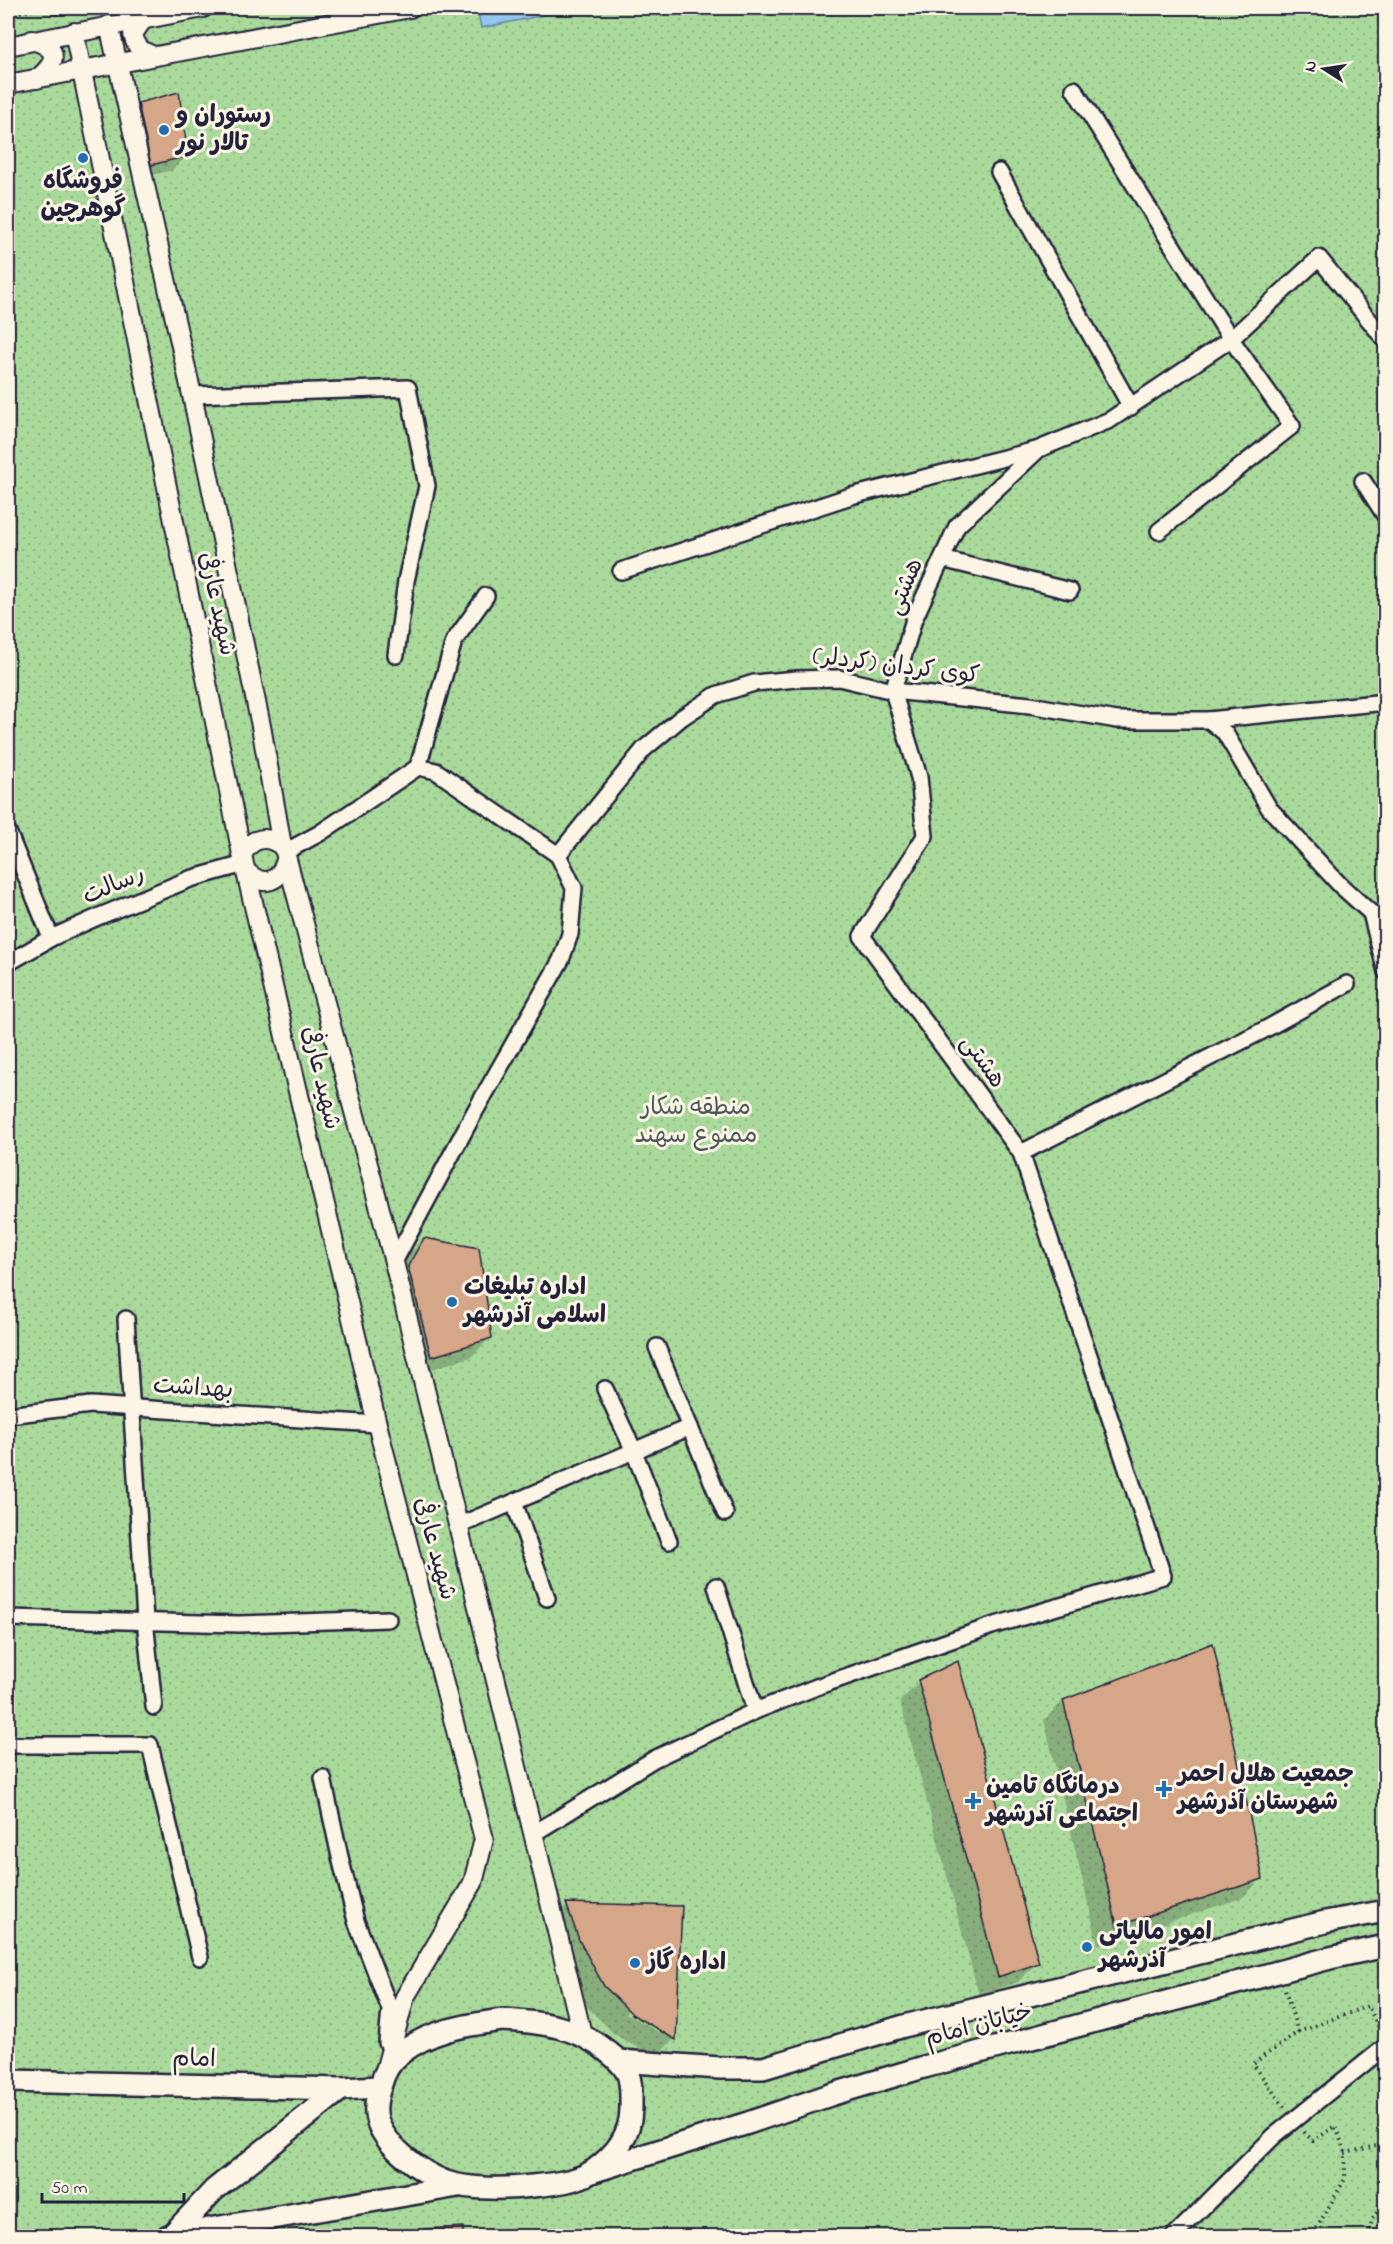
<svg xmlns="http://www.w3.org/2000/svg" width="1393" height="2244" font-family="'Indie Flower','Playpen Sans Arabic',sans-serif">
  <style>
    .park { fill: url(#park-dots); stroke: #667e6b; stroke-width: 1.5 }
    .water { fill: #94c6f0; stroke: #6684a8; stroke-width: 1.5 }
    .shadow { fill: #0003; fill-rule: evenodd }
    .building { fill: #d6a689; stroke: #22223b; stroke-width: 1.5 }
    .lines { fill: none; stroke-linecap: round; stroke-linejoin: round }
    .minor-casing { stroke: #22223b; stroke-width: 20 }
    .tertiary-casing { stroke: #22223b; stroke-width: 22 }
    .secondary-casing { stroke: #22223b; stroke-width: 26 }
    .path { stroke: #22223b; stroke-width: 4; stroke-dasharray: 1.5 4.5; stroke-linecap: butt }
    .minor { stroke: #fcf5e5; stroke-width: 15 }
    .tertiary { stroke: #fcf5e5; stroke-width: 18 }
    .secondary { stroke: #fcf5e5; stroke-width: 21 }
    .poi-dot { fill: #1f6fb2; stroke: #fcf5e5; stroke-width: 2 }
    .labels { text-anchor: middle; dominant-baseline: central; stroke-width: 6; stroke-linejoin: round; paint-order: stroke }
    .poi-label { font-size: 24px; font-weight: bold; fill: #22223b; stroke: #fcf5e5; text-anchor: start }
    .street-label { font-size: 24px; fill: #22223b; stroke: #fcf5e5 }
    .park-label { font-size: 24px; fill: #4a5958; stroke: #fcf5e5 }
  </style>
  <defs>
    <pattern id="park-dots" width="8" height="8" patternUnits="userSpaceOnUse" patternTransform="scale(1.5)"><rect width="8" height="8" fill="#a9da9b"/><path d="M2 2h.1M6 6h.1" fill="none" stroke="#91bb86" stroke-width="1.8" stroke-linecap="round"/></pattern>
  </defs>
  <rect width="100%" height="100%" fill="#fcf5e5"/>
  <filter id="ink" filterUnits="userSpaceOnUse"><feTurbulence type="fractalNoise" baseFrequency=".0167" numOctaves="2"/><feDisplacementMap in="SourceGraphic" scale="12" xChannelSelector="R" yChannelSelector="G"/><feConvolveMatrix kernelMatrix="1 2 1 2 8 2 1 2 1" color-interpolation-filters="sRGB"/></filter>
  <g filter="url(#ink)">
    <!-- park -->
    <rect class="park" x="8" y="8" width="1377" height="2228"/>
    <!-- water -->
    <polygon class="water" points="477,8 559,8 559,12 481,28"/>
    <!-- shadow -->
    <g class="shadow">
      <polygon points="139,104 187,156 172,170 137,179 124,118"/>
      <polygon points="424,1239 490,1338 471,1357 412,1375 390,1286 405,1258"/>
      <polygon points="919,1682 1037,1963 1018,1982 979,1995 900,1701"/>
      <polygon points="1063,1701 1261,1879 1242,1898 1098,1945 1044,1720"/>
      <path d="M567,1905L680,1907L674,2039L655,2058L614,2034L585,2005L560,1960L548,1924ZM628,2010L658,2028V2032L626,2013Z"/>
      <polygon points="461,2228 461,2236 419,2236 425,2230"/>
    </g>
    <!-- building -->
    <g class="building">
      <polygon points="179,92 188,156 151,165 138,103"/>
      <polygon points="424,1238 479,1248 492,1338 431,1357 408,1266"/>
      <polygon points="1213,1643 1263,1879 1117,1926 1063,1700"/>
      <polygon points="958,1661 1039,1963 998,1977 918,1680"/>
      <polygon points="566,1903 682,1906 676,2040 633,2015 604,1986 579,1940"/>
      <polygon points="463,2227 463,2236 424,2236 424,2229"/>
    </g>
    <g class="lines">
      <!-- minor casing -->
      <g class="minor-casing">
        <g id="minor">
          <polyline points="1074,89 1231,339 1292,426 1159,531"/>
          <polyline points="999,172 1131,407"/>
          <polyline points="192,395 408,388 427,486 406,581 396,655"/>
          <polyline points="1363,481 1386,517"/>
          <polyline points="942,559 1070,591"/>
          <polyline points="621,571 851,496 1036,450"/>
          <polyline points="1209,720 1386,702"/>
          <polyline points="418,767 454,641 486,596"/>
          <polyline points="8,832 51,938"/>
          <polyline points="285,852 320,833 418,767 436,771 558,855 644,749 681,718 716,695 754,683 797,679 839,678 893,691 1030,705 1117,720 1209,720 1225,733 1269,808 1340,885 1371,913 1386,918"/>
          <polyline points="1371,913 1386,972"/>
          <polyline points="8,963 51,938 100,916 190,879 244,864"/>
          <polyline points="1021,1153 1264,1030 1347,984"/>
          <polyline points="394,1262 474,1113 561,960 570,934 574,888 558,855"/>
          <polyline points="126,1319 145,1620 154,1707"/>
          <polyline points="657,1347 725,1513"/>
          <polyline points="605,1389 633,1449 669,1541"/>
          <polyline points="8,1415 91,1405 377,1424"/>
          <polyline points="514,1502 547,1598"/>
          <polyline points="458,1526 690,1427"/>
          <polyline points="716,1586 755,1711"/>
          <polyline points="8,1618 239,1624 388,1619"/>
          <polyline points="8,1745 150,1745 200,1957"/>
          <polyline points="323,1778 340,1857 356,1921 390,2009 387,2043"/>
          <polyline points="533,1834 654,1759 755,1711 819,1686 992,1626 1163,1576 1021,1153 862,936 925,836 919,777 893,691 914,619 957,526 1039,449 1110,420 1231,339 1319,258 1386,341"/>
          <polyline points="1174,2236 1274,2136 1386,2046"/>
        </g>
      </g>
      <!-- tertiary casing -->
      <g class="tertiary-casing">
        <g id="tertiary">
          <path d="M144,18L133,34C136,48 141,51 154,56"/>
          <polyline points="109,25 192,395 261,726 282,846 285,852 394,1262 582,2034"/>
          <polyline points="74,32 244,864 377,1424 484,1839 473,1883 405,1997 385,2071"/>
          <path d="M32,40C61,48 57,63 37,79"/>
          <polyline points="8,46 203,8"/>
          <polyline points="8,84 410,8"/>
          <path d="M243,853C253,837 267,835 282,846"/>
          <path d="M247,872C264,888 280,882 286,860"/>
        </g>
      </g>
      <!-- secondary casing -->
      <g class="secondary-casing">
        <g id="secondary">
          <path d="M502,2020C541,2022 577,2026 608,2052C616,2058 622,2064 627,2072C632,2082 631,2096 631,2108C631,2136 615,2155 593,2171C576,2182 552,2184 532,2186C508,2189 469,2190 446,2182C422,2173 384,2146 377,2119C374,2108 377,2095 381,2084C384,2073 391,2061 400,2054C429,2030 467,2025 502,2020Z"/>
          <polyline points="619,2061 720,2068 763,2068 904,2026 1325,1922 1386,1911"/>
          <polyline points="8,2081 341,2089 379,2087"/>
          <polyline points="591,2172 748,2123 830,2095 924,2067 1330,1958 1386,1946"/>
          <polyline points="173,2234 214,2190 341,2089"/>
          <polyline points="168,2236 458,2186"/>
        </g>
      </g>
      <!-- path -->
      <g class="path">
        <polyline points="55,8 56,19"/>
        <polyline points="8,14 44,8"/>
        <polyline points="1298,2032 1368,2006 1381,2032"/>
        <polyline points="1284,2107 1253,2064 1298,2032 1285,1990"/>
        <polyline points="1304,2132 1313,2141 1336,2126 1345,2153 1345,2179 1312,2236"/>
        <polyline points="1381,2145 1386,2151"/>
        <polyline points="1345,2153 1381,2145 1386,2142"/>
        <polyline points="1368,2236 1372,2220 1386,2198"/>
      </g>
      <!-- minor -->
      <use href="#minor" class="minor"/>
      <!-- tertiary -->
      <use href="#tertiary" class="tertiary"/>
      <!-- secondary -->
      <use href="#secondary" class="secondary"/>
    </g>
  </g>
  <!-- markers -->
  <g class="poi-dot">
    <circle cx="164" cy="130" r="6"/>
    <circle cx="83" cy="158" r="6"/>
    <circle cx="452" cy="1302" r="6"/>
    <path d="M1161 1780h6v6h6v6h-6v6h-6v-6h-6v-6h6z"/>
    <path d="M970 1792h6v6h6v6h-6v6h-6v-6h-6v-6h6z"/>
    <circle cx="1087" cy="1947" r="6"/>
    <circle cx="635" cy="1963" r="6"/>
  </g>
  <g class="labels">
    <!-- poi labels -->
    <g class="poi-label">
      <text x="176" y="116">رستوران و<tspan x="176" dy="28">تالار نور</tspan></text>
      <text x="83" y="182" text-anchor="middle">فروشگاه<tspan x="83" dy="28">گوهرچین</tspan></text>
      <text x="464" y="1288">اداره تبلیغات<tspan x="464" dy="28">اسلامی آذرشهر</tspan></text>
      <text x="1178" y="1775">جمعیت هلال احمر<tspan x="1178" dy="28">شهرستان آذرشهر</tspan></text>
      <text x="986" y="1787">درمانگاه تامین<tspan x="986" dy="28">اجتماعی آذرشهر</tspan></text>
      <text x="1099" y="1933">امور مالیاتی<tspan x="1099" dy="28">آذرشهر</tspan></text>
      <text x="647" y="1963">اداره گاز</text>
    </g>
    <!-- street labels -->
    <g class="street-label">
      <text transform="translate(906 587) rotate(-67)">هشتی</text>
      <text transform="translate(216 604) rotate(78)">شهید عارفی</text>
      <text transform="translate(896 667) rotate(7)">کوی کردان (کردلر)</text>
      <text transform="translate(114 886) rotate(-23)">رسالت</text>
      <text transform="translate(982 1062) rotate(54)">هشتی</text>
      <text transform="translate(320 1078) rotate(77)">شهید عارفی</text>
      <text transform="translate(193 1389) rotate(4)">بهداشت</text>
      <text transform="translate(434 1549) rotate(75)">شهید عارفی</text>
      <text transform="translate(979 2026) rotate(-15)">خیابان امام</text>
      <text transform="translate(194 2060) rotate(1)">امام</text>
    </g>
    <!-- park labels -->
    <g class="park-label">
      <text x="696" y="1108">منطقه شکار<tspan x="696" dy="28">ممنوع سهند</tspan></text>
    </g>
  </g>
  <!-- margin -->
  <rect width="1393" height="2244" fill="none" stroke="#fcf5e5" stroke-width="30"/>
  <rect x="15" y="15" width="1363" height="2214" fill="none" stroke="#22223b" stroke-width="2" filter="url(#ink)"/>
  <!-- north arrow -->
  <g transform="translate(1324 69) rotate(282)" stroke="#fcf5e5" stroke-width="4.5" paint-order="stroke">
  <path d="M0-4.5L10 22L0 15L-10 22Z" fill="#22223b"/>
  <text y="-9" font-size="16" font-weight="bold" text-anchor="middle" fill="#22223b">N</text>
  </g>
  <!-- scale -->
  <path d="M42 2193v9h142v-9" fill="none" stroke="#22223b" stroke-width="3"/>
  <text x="51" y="2193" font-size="18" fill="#22223b" stroke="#fcf5e5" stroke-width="4.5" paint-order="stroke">50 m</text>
</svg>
